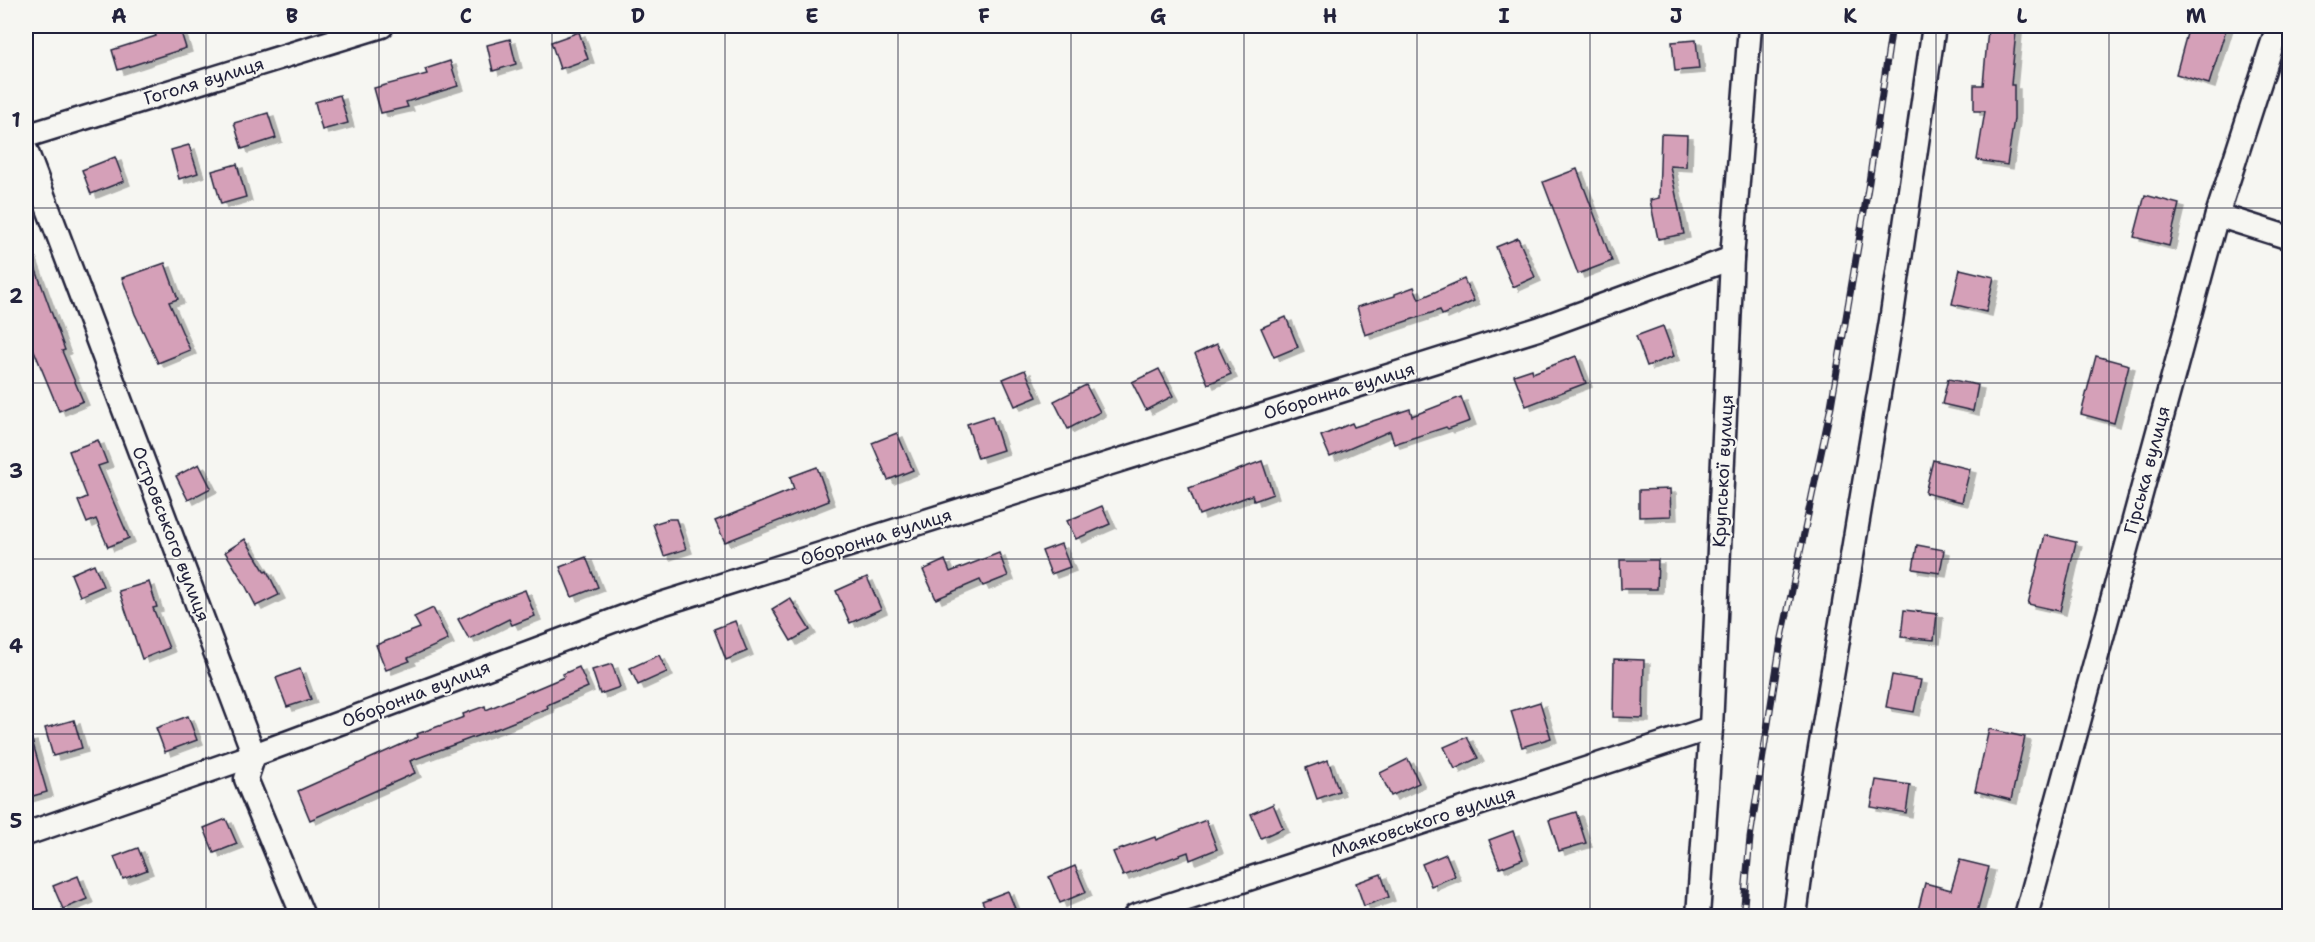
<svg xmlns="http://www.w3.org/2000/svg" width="2315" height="942" font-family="'Shantell Sans',sans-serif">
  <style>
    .building { fill: #d5a0b8; stroke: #22223b; stroke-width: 1.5; filter: url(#shadow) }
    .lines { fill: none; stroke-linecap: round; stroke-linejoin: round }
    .minor-casing { stroke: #22223b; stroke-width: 27 }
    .minor { stroke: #f6f6f2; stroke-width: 22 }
    .rail-casing { stroke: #22223b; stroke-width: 7 }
    .rail { stroke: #f6f6f2; stroke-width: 4.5; stroke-dasharray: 14; stroke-linecap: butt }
    .grid { fill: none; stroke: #22223b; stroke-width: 1.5; stroke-opacity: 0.55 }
    .labels { text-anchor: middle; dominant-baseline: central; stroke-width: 4.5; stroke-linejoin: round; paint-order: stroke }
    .street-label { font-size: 18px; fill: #22223b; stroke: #f6f6f2 }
    .neatline { fill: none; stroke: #22223b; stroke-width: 2 }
    .grid-label { font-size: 20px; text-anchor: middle; font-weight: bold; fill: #22223b }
  </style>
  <defs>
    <filter id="shadow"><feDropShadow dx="6" dy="4" stdDeviation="0" flood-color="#0004"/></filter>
  </defs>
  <rect width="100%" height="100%" fill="#f6f6f2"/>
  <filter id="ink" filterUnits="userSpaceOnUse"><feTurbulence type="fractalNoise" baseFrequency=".0167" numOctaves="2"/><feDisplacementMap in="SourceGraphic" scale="12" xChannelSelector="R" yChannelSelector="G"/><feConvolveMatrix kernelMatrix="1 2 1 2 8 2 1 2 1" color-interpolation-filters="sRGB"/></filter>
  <g filter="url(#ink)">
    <!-- building -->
    <g class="building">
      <polygon points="152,26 179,26 186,48 118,70 112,50 156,36"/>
      <polygon points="2189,26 2227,26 2209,84 2176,74"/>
      <polygon points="1988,29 2016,31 2011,85 2014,85 2014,119 2007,165 1977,160 1985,111 1974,111 1974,85 1983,85"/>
      <polygon points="579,32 588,59 560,69 551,42"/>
      <polygon points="510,39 516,64 493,71 487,45"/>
      <polygon points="1696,40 1699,69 1675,71 1672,42"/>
      <polygon points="450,61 458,86 406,102 408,107 381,113 374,88 427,74 425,69"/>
      <polygon points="340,95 348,123 322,130 315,102"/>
      <polygon points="268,113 276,138 242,149 234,123"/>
      <polygon points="1661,134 1687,135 1686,167 1670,166 1684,234 1658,239 1650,200 1659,198"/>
      <polygon points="189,145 198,173 179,179 171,150"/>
      <polygon points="115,157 124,181 91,194 82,170"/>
      <polygon points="237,164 246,197 221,204 212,171"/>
      <polygon points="1577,169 1612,261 1578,274 1543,182"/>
      <polygon points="2145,195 2179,204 2169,246 2134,237"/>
      <polygon points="1518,238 1535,277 1513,287 1496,247"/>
      <polygon points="26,245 27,245 65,350 62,351 83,401 59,411 26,331"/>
      <polygon points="165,263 178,299 169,302 190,350 158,363 135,314 122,278"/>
      <polygon points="1960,269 1994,277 1986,312 1952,304"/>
      <polygon points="1464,279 1474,301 1442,315 1440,310 1365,335 1357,307 1395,296 1395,294 1414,287 1419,299"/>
      <polygon points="1286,317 1298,347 1274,357 1261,328"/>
      <polygon points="1663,326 1674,356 1647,366 1636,336"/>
      <polygon points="1217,344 1231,374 1208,384 1195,354"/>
      <polygon points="1576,356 1586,383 1526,406 1514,375 1532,369 1533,373"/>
      <polygon points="2096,356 2129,365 2114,423 2081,414"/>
      <polygon points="1159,369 1173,396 1146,410 1132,382"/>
      <polygon points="1025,370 1037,397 1015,406 1003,379"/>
      <polygon points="1948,379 1978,385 1973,411 1942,404"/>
      <polygon points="1086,385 1100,412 1068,429 1054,401"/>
      <polygon points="1461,397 1470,421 1448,429 1446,427 1394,444 1390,431 1330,457 1321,436 1352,423 1354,427 1410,409 1412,416"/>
      <polygon points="992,416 1003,450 978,458 967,424"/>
      <polygon points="897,433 913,470 888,480 872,443"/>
      <polygon points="98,440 107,463 98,466 129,538 108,547 96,519 87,523 78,501 87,497 69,451"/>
      <polygon points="1933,460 1970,469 1962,502 1925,493"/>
      <polygon points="1262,461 1273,494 1254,501 1252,495 1199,515 1189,488"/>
      <polygon points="199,464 211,488 188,500 176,476"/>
      <polygon points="817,467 829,501 725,542 715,521 794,489 790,477"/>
      <polygon points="1670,489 1671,516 1639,517 1639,490"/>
      <polygon points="1102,506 1110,524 1076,539 1067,521"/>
      <polygon points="669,519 676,519 686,549 664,556 653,524"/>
      <polygon points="2045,535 2076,542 2060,611 2028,604"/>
      <polygon points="245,539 265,572 267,571 279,595 256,606 244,583 225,552"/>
      <polygon points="1061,544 1070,567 1051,574 1042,551"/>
      <polygon points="1917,545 1944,550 1940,573 1913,569"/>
      <polygon points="999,553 1008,576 983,586 980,580 936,599 923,570 945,560 950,572"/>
      <polygon points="586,557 598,587 572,597 560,567"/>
      <polygon points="1620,560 1658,560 1657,589 1621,589"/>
      <polygon points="94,564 103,586 80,596 71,574"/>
      <polygon points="867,577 881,609 850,623 836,591"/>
      <polygon points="149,582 157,607 153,608 169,648 142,659 119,591"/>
      <polygon points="525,590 535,616 512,625 509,619 469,639 458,619 490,603"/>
      <polygon points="790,598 810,630 791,641 772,609"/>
      <polygon points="433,608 448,640 408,658 410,661 386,670 376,645 420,628 414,617"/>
      <polygon points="1904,610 1937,614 1934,640 1901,637"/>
      <polygon points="735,621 747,651 726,660 714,629"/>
      <polygon points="659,655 667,672 638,685 630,668"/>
      <polygon points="1614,659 1644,660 1643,718 1613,717"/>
      <polygon points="612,664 620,687 600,694 592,670"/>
      <polygon points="579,667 588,687 547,705 548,708 501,727 410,761 415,773 310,820 298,791 418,737 417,734 464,717 463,714 485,706 486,710 564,677 563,674"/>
      <polygon points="300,669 311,699 287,707 276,678"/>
      <polygon points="1892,675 1921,680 1914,712 1886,707"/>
      <polygon points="1540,702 1551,738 1522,747 1511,711"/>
      <polygon points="188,716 197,740 165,752 156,728"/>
      <polygon points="74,720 82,748 53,756 45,728"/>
      <polygon points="1989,729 2025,737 2011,800 1975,791"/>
      <polygon points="31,737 47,792 26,798 26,738"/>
      <polygon points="1467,737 1478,758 1455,769 1444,747"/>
      <polygon points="1408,759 1419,783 1391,796 1380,773"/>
      <polygon points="1328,760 1339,791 1317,799 1306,768"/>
      <polygon points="1876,780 1910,785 1906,813 1871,807"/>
      <polygon points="1273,804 1283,828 1261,838 1251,814"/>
      <polygon points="1576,812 1586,843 1559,851 1549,820"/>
      <polygon points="226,819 237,844 214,853 204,828"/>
      <polygon points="1206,820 1217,849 1190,860 1188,852 1123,876 1113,852 1155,837 1156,840"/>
      <polygon points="1513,831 1523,859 1500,868 1489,840"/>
      <polygon points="138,848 147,870 123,879 114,857"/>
      <polygon points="1446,854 1455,876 1431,886 1422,864"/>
      <polygon points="1960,860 1989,867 1976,916 1928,916 1917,914 1925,883 1951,890"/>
      <polygon points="1075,866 1086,892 1060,903 1049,877"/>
      <polygon points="1381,874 1389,897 1364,906 1356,883"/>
      <polygon points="78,876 87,899 63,909 53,886"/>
      <polygon points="1008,891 1018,916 989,916 982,901"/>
    </g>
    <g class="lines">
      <!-- minor casing -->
      <g class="minor-casing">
        <g id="minor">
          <polyline points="26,136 382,26"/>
          <polyline points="26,150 254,755 246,779 303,916"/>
          <polyline points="2217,215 2290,238"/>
          <polyline points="26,834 254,755 642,610 1538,329 1732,258"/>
          <polyline points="1135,916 1711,728"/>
          <polyline points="1698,916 1711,728 1732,258 1750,26"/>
          <polyline points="1795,916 1806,833 1891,321 1934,26"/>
          <polyline points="2026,916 2217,215 2278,26"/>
        </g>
      </g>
      <!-- minor -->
      <use href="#minor" class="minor"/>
      <!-- rail casing -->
      <g class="rail-casing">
        <polyline id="rail" points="1743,916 1750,838 1780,647 1831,406 1869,182 1892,26"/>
      </g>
      <!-- rail -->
      <use href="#rail" class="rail"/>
    </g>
  </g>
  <!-- grid -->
  <path class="grid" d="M206,26V916M379,26V916M552,26V916M725,26V916M898,26V916M1071,26V916M1244,26V916M1417,26V916M1590,26V916M1763,26V916M1936,26V916M2109,26V916M26,208H2290M26,383H2290M26,559H2290M26,734H2290"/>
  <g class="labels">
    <!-- street labels -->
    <g class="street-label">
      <text transform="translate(204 81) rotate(-17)">Гоголя вулиця</text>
      <text transform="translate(1339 391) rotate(-17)">Оборонна вулиця</text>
      <text transform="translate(2147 470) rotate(-75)">Гірська вулиця</text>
      <text transform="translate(1723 471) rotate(-87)">Крупської вулиця</text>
      <text transform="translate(171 534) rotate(69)">Островського вулиця</text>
      <text transform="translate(876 537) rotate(-17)">Оборонна вулиця</text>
      <text transform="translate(416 694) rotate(-21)">Оборонна вулиця</text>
      <text transform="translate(1423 822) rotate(-18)">Маяковського вулиця</text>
    </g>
  </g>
  <!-- margin -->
  <rect width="2315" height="942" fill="none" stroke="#f6f6f2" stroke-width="66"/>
  <rect x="33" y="33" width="2249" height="876" class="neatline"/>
  <g class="grid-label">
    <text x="119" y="23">A</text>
    <text x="292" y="23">B</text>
    <text x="466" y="23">C</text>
    <text x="638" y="23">D</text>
    <text x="812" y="23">E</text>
    <text x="984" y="23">F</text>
    <text x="1158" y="23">G</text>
    <text x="1330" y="23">H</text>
    <text x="1504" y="23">I</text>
    <text x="1676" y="23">J</text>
    <text x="1850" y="23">K</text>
    <text x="2022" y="23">L</text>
    <text x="2196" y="23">M</text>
    <text x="16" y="127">1</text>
    <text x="16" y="303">2</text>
    <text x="16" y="478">3</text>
    <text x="16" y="653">4</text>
    <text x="16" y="828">5</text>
  </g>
</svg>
